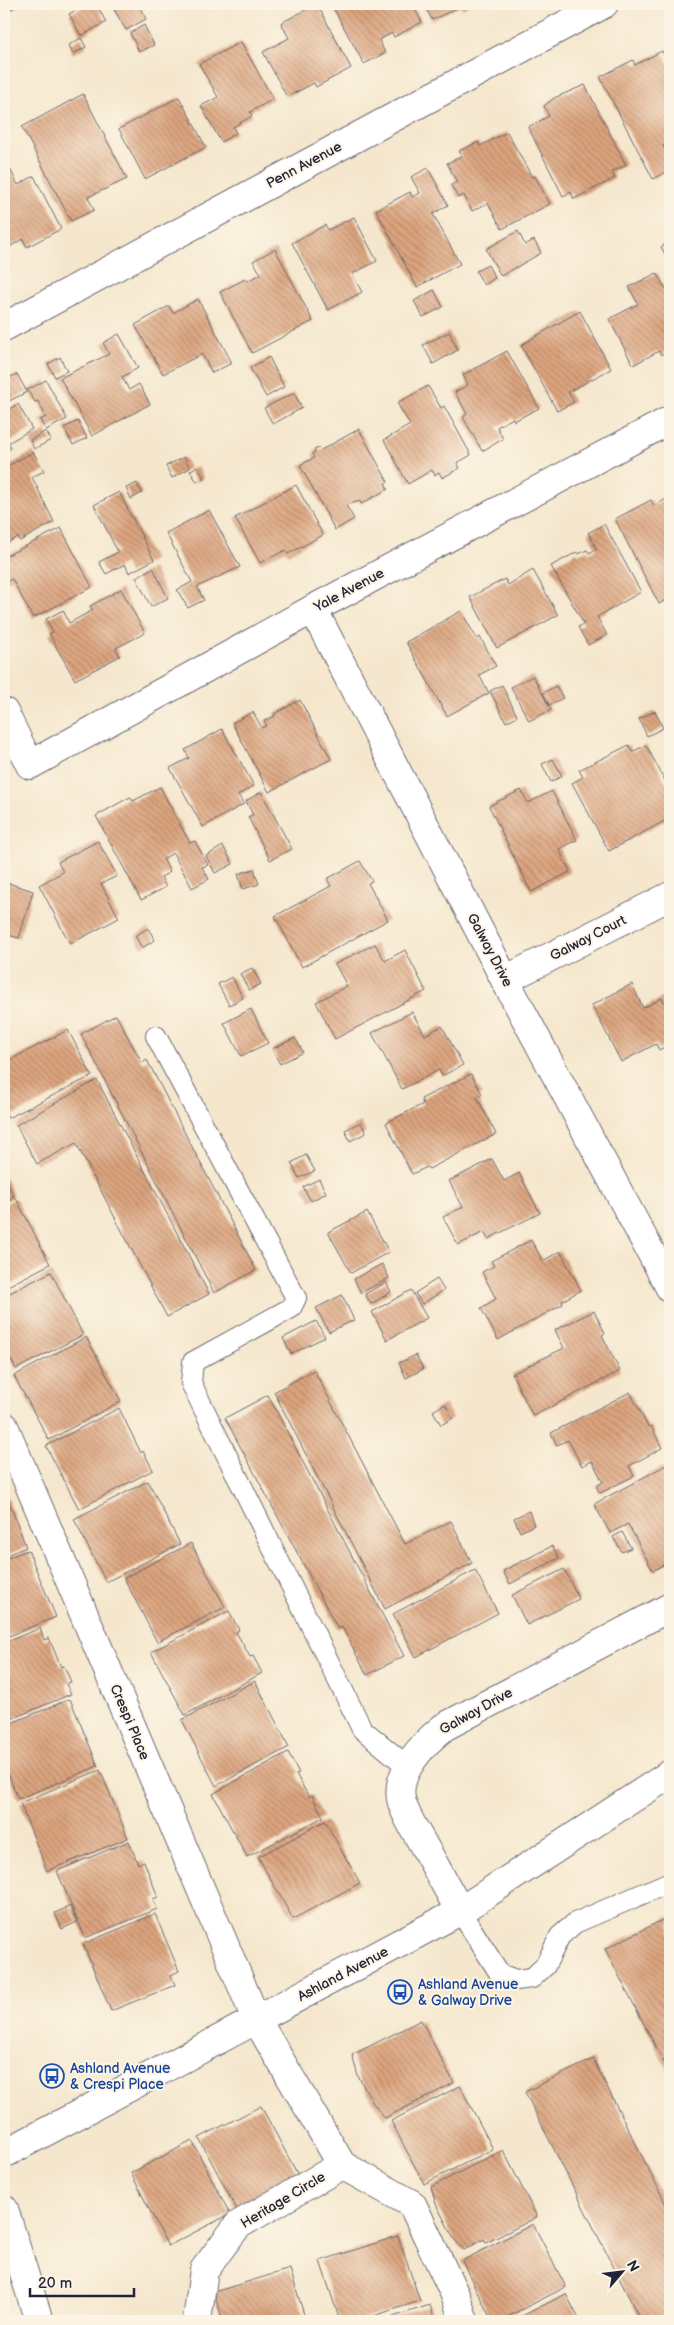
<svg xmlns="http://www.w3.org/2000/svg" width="674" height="2325" font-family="'Balsamiq Sans',sans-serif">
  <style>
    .building { fill: url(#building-back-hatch) }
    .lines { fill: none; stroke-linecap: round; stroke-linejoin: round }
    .lane-casing { stroke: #6c676e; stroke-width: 22 }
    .street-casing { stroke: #6c676e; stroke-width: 30 }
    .secondary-casing { stroke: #6c676e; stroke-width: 30 }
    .highway-casing { stroke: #6c676e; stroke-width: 30 }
    .lane { stroke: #fff; stroke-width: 20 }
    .street { stroke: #fff; stroke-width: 28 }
    .secondary { stroke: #fff; stroke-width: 28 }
    .highway { stroke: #fff; stroke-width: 28 }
    .labels { text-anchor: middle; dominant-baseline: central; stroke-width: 4; stroke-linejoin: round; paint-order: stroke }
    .street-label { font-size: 14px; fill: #22223b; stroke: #fcf5e5 }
    .transit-label { font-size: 14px; fill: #164399; stroke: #fcf5e5; text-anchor: start }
  </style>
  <defs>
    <pattern id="building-back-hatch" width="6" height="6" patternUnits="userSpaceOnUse" patternTransform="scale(1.25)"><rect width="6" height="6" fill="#dca47e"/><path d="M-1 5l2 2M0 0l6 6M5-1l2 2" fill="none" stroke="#b28568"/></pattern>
  </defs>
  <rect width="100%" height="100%" fill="#fcf5e5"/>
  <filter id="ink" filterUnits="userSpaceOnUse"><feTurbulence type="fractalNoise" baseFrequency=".02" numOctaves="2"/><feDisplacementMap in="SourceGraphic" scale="10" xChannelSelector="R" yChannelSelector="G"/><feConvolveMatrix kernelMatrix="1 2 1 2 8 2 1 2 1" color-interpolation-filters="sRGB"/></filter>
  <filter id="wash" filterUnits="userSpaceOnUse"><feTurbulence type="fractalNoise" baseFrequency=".0096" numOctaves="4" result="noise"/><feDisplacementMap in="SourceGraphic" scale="20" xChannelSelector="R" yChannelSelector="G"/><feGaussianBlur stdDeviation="1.12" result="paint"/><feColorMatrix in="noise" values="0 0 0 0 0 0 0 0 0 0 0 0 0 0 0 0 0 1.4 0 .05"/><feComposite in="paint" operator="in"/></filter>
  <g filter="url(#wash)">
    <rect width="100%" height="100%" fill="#f5e7cd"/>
    <g id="blocks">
      <!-- building -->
      <g class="building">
        <polygon points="4,4 21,4 4,13"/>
        <polygon points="88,4 96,4 106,22 81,36 69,14"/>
        <polygon points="111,4 138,4 146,19 126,30"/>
        <polygon points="317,4 351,68 316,87 314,83 287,97 263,52 289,38 281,23"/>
        <polygon points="331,4 412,4 422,22 394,37 392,33 379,40 385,53 364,64"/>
        <polygon points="424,4 472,4 462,9 461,6 432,20"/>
        <polygon points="144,25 154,45 139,52 130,33"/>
        <polygon points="81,38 86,47 73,54 69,45"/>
        <polygon points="241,42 273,99 250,112 252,116 233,127 236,133 221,142 201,106 218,97 199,64"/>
        <polygon points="662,51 670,67 670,142 663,146 670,160 670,170 653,179 600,77 633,60 635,65"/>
        <polygon points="585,85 626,165 612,172 615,178 574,199 571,192 563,196 528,127 549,116 544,106 554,98"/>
        <polygon points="83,94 127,179 88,197 94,210 71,221 22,127"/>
        <polygon points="179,97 206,147 145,179 119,129"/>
        <polygon points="507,132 532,177 535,176 550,204 502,229 488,203 472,211 464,195 458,198 451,185 457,182 447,163 462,156 459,151 478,142 480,146"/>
        <polygon points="9,167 18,185 34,176 61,229 27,247 23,239 4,250 4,170"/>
        <polygon points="428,168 448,205 433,214 460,264 417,287 376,210 410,192 412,197 420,193 411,177"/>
        <polygon points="354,217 377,261 352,274 362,292 328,310 292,243 325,225 328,230"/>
        <polygon points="518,231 525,245 534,240 541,253 501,276 486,249"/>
        <polygon points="670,242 670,263 661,247"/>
        <polygon points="275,249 313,321 252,353 220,292 245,279 247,281 261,274 253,261"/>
        <polygon points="488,265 495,278 484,285 476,271"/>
        <polygon points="657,273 665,288 669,286 670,289 670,350 661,355 659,351 633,365 609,319 638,304 629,287"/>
        <polygon points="434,290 443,307 423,317 414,301"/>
        <polygon points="198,299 232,363 212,373 202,354 163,374 135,325 169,306 173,313"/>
        <polygon points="580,311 611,369 568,392 574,402 557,411 521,345"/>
        <polygon points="449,332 458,350 433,364 423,345"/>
        <polygon points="119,334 138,368 122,377 129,390 139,384 150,404 92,436 60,378 109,354 103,343"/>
        <polygon points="507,351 539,408 514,421 513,418 497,427 503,439 482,451 463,417 467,414 455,392 468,385 463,375"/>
        <polygon points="60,357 67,371 55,377 48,364"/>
        <polygon points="269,357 284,387 266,397 250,368"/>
        <polygon points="17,374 27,392 7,402 4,395 4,380"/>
        <polygon points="46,380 67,419 46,430 40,420 46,417 38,401 35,402 27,390"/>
        <polygon points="428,386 441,408 444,406 471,455 457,463 460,468 442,478 439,472 435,475 432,470 408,484 384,440 410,425 397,403"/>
        <polygon points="294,393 302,408 273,424 264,408"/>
        <polygon points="18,404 32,429 8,443 11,448 4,452 4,412"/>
        <polygon points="78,421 87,438 73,445 64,428"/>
        <polygon points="359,429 388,482 385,484 388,489 361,504 360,501 346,505 354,519 335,530 300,465 314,458 312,454 315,452 314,450 319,448 321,450"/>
        <polygon points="46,431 51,440 34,449 30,440"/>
        <polygon points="33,452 44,471 32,477 54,522 20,541 18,537 4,545 4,468"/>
        <polygon points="184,457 190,468 172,478 166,466"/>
        <polygon points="197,466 204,478 197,482 190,471"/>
        <polygon points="137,483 142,493 131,499 126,488"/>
        <polygon points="296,485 323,535 288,554 286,550 260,563 235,518"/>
        <polygon points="119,492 154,560 129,573 125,564 106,574 99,562 118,552 94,505"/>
        <polygon points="670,497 670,598 659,604 615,519 651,500 654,506"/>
        <polygon points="209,510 240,567 197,587 204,600 188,608 177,590 192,582 166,533"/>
        <polygon points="604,524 641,592 597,617 607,635 588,645 578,627 584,624 551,566 577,552 578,554 587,550 589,553 597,549 588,533"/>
        <polygon points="61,528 92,587 33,618 12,579 4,583 4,557"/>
        <polygon points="153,568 168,598 151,607 136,577"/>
        <polygon points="533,570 558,615 497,648 470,597 505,579 508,585"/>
        <polygon points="121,589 145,633 116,648 120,656 75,680 49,634 53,632 46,619 63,610 69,623 93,610 90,606"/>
        <polygon points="461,611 477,639 480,637 496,666 479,675 489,693 447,716 406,642"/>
        <polygon points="533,676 551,710 529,721 511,687"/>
        <polygon points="502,685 517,716 506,722 490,691"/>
        <polygon points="556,686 563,698 549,705 543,693"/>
        <polygon points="300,700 331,759 269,792 232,723 253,712 262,728 267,725 264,721 275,716 274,714"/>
        <polygon points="655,711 663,728 647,736 639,719"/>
        <polygon points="222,729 254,786 238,795 244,804 203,827 170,768 189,758 185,750"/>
        <polygon points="629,745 632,752 646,745 670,790 670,818 609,851 572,783 583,777 579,770"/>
        <polygon points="553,759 562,776 551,782 542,764"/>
        <polygon points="160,787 190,843 195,841 208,865 202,867 209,879 192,888 173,853 163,859 170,872 161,877 166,887 141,900 96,816 130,797 133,801"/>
        <polygon points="521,790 528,803 552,791 577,840 559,849 570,872 531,892 489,806"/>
        <polygon points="261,792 292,849 270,860 248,817 253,815 246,801"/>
        <polygon points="98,841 117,876 101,884 119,918 70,944 39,885 63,872 58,862"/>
        <polygon points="223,846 233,864 215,873 206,856"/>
        <polygon points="360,861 372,881 368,883 388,920 302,967 275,916 331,886 327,879"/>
        <polygon points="254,869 259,884 243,889 238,874"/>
        <polygon points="4,874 7,875 5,882 33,891 19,938 4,934"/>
        <polygon points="148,928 155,940 142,948 135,936"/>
        <polygon points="375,944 385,961 405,950 426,991 335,1039 316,1002 347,986 335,964"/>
        <polygon points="252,968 261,984 249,990 240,974"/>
        <polygon points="232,977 243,998 229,1005 218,984"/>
        <polygon points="632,984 643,1008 662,998 670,1014 670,1044 659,1050 656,1044 621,1062 592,1005"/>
        <polygon points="251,1009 268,1043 241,1056 224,1023"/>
        <polygon points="412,1012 425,1035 442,1026 463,1065 442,1076 439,1070 402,1089 372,1033"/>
        <polygon points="116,1015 142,1063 147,1060 256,1270 214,1293 81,1034"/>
        <polygon points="68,1030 92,1076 8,1118 4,1111 4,1063"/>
        <polygon points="295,1038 303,1052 280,1064 272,1049"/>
        <polygon points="471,1074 482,1094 477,1097 496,1134 429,1169 427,1167 412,1174 386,1123 423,1104 421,1099"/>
        <polygon points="97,1080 209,1294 167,1317 76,1143 37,1164 16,1125"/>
        <polygon points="361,1122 366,1133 350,1141 345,1130"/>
        <polygon points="306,1155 315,1171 299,1178 291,1163"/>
        <polygon points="492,1159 504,1181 519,1173 540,1213 488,1239 484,1232 458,1245 443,1217 463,1207 449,1181"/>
        <polygon points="4,1176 14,1196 4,1201"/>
        <polygon points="319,1179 326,1193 311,1201 303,1187"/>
        <polygon points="16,1198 50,1264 4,1288 4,1204"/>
        <polygon points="367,1212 389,1252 351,1273 328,1232"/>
        <polygon points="531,1240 543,1261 560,1251 581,1290 562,1301 563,1304 498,1340 481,1308 496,1299 482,1272 494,1266 491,1261"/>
        <polygon points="382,1264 389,1278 361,1293 354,1279"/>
        <polygon points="51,1272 83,1335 16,1369 4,1346 4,1296"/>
        <polygon points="437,1279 444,1290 422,1304 415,1293"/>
        <polygon points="386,1282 391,1292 371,1304 365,1294"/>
        <polygon points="411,1290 427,1318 387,1340 372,1312"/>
        <polygon points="342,1295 354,1320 329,1332 316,1308"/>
        <polygon points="594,1311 605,1333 602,1335 620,1371 533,1416 512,1374 564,1348 555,1330"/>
        <polygon points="316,1321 325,1337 291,1354 283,1338"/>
        <polygon points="86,1337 121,1401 49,1440 14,1376"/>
        <polygon points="416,1355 423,1369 406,1378 399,1363"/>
        <polygon points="314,1370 405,1544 451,1521 472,1563 385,1609 274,1392"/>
        <polygon points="630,1392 648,1427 651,1426 662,1448 629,1466 634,1476 600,1493 596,1486 603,1482 592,1461 582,1466 568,1440 557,1445 551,1433"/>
        <polygon points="268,1395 404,1656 367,1675 342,1627 338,1629 225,1418"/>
        <polygon points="445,1404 453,1418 441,1425 433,1411"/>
        <polygon points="119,1408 141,1453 143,1451 153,1470 79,1509 46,1446"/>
        <polygon points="670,1463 670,1561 653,1571 628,1524 610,1533 594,1504"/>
        <polygon points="148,1481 180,1544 106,1582 74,1519"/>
        <polygon points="4,1488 26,1547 4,1556"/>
        <polygon points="529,1511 534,1525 520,1532 514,1518"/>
        <polygon points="622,1532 631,1548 622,1552 613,1537"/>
        <polygon points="191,1543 225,1607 157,1642 124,1578"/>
        <polygon points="552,1546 559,1558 510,1584 503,1571"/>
        <polygon points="28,1550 56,1617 4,1638 4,1559"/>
        <polygon points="564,1569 579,1599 527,1625 512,1595"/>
        <polygon points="475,1570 498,1613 416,1657 393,1614"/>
        <polygon points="229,1611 239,1630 236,1632 250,1657 253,1656 262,1673 185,1715 151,1652"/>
        <polygon points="40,1628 44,1640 49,1638 61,1667 64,1666 71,1682 66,1684 71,1694 4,1722 4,1643"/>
        <polygon points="255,1681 289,1747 216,1786 182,1720"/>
        <polygon points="70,1699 98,1766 18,1799 4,1763 4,1726"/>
        <polygon points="288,1752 299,1773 296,1774 309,1797 312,1795 323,1817 247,1857 213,1794"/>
        <polygon points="100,1770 128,1838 47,1871 20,1803"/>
        <polygon points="325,1821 360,1883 293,1919 258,1857"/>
        <polygon points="129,1841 138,1864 144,1861 158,1897 153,1899 157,1909 85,1938 57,1871"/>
        <polygon points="70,1906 77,1922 62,1929 55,1913"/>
        <polygon points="155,1914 179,1971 171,1975 175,1985 111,2011 83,1944"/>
        <polygon points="670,1916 670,2074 605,1949"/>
        <polygon points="421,2020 454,2083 385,2118 373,2103 358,2076 352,2055"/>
        <polygon points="593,2059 670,2212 670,2321 641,2321 525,2092"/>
        <polygon points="460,2086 493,2149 424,2184 391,2121"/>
        <polygon points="261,2106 299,2177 237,2210 199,2138"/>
        <polygon points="192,2141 230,2214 168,2246 131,2173"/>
        <polygon points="503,2150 537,2217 486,2243 484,2239 464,2250 454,2239 436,2204 431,2187"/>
        <polygon points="533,2224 566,2287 499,2321 492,2321 462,2261"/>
        <polygon points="398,2236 420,2301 358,2321 340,2321 320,2261"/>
        <polygon points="290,2269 306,2321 223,2321 214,2292"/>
        <polygon points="566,2294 580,2321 512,2321"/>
        <polygon points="430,2305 435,2321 380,2321"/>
      </g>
    </g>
  </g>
  <g filter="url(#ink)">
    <use href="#blocks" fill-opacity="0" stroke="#6c676e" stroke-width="1"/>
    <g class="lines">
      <!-- lane casing -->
      <g class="lane-casing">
        <g id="lane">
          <polyline points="156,1036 296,1298 291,1308 193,1362 191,1383 362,1729 408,1767"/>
          <polyline points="460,1911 500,1974 516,1980 532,1978 545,1966 560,1936 575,1923 670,1882"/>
        </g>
      </g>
      <!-- street casing -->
      <g class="street-casing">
        <g id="street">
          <polyline points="4,327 604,4"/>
          <polyline points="313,609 505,980 670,1288"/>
          <polyline points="4,712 30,765 313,609 670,420"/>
          <polyline points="505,980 670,896"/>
          <polyline points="4,1426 256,2019 342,2165 412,2204 456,2297 464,2321"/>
          <path d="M460,1911C448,1890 437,1869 425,1848C417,1833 407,1819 402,1803C393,1774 424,1743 444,1727L670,1607"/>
          <polyline points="197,2321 204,2270 238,2225 342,2165"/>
        </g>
      </g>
      <!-- secondary casing -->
      <g class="secondary-casing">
        <polyline id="secondary" points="4,2154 460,1911 670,1774"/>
      </g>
      <!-- highway casing -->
      <g class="highway-casing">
        <polyline id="highway" points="4,2209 39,2321"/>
      </g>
      <!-- lane -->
      <use href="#lane" class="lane"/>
      <!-- street -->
      <use href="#street" class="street"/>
      <!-- secondary -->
      <use href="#secondary" class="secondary"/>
      <!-- highway -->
      <use href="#highway" class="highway"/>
    </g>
  </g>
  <!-- icons -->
  <defs>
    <g id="bus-ring" transform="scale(1.25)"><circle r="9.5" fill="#fcf5e5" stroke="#1a4fb4" stroke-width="1.5"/><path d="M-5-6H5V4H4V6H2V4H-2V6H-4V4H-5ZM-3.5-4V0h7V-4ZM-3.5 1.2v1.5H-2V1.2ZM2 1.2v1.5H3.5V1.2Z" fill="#1a4fb4"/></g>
  </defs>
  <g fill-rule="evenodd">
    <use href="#bus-ring" x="400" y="1992"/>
    <use href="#bus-ring" x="52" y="2076"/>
  </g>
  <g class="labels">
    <!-- street labels -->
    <g class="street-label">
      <text transform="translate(304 165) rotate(-28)">Penn Avenue</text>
      <text transform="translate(349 590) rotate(-28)">Yale Avenue</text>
      <text transform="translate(588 938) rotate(-27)">Galway Court</text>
      <text transform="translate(490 950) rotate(62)">Galway Drive</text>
      <text transform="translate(476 1711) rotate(-29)">Galway Drive</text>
      <text transform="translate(130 1722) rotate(67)">Crespi Place</text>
      <text transform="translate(343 1974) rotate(-28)">Ashland Avenue</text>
      <text transform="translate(283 2200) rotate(-31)">Heritage Circle</text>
    </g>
    <!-- transit labels -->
    <g class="transit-label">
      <text x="418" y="1984">Ashland Avenue<tspan x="418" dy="16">&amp; Galway Drive</tspan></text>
      <text x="70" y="2068">Ashland Avenue<tspan x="70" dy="16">&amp; Crespi Place</tspan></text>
    </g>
  </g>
  <!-- margin -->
  <rect width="674" height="2325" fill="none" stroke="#fcf5e5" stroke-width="20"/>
  <!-- north arrow -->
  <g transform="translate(622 2272) rotate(62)" stroke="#fcf5e5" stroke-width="4" paint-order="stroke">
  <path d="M0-4L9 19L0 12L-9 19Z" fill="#22223b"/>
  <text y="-8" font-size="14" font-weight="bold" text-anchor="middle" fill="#22223b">N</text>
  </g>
  <!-- scale -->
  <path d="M30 2288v8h104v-8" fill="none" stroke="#22223b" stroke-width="2.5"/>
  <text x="38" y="2288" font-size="15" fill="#22223b" stroke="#fcf5e5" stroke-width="4" paint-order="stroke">20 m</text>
</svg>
